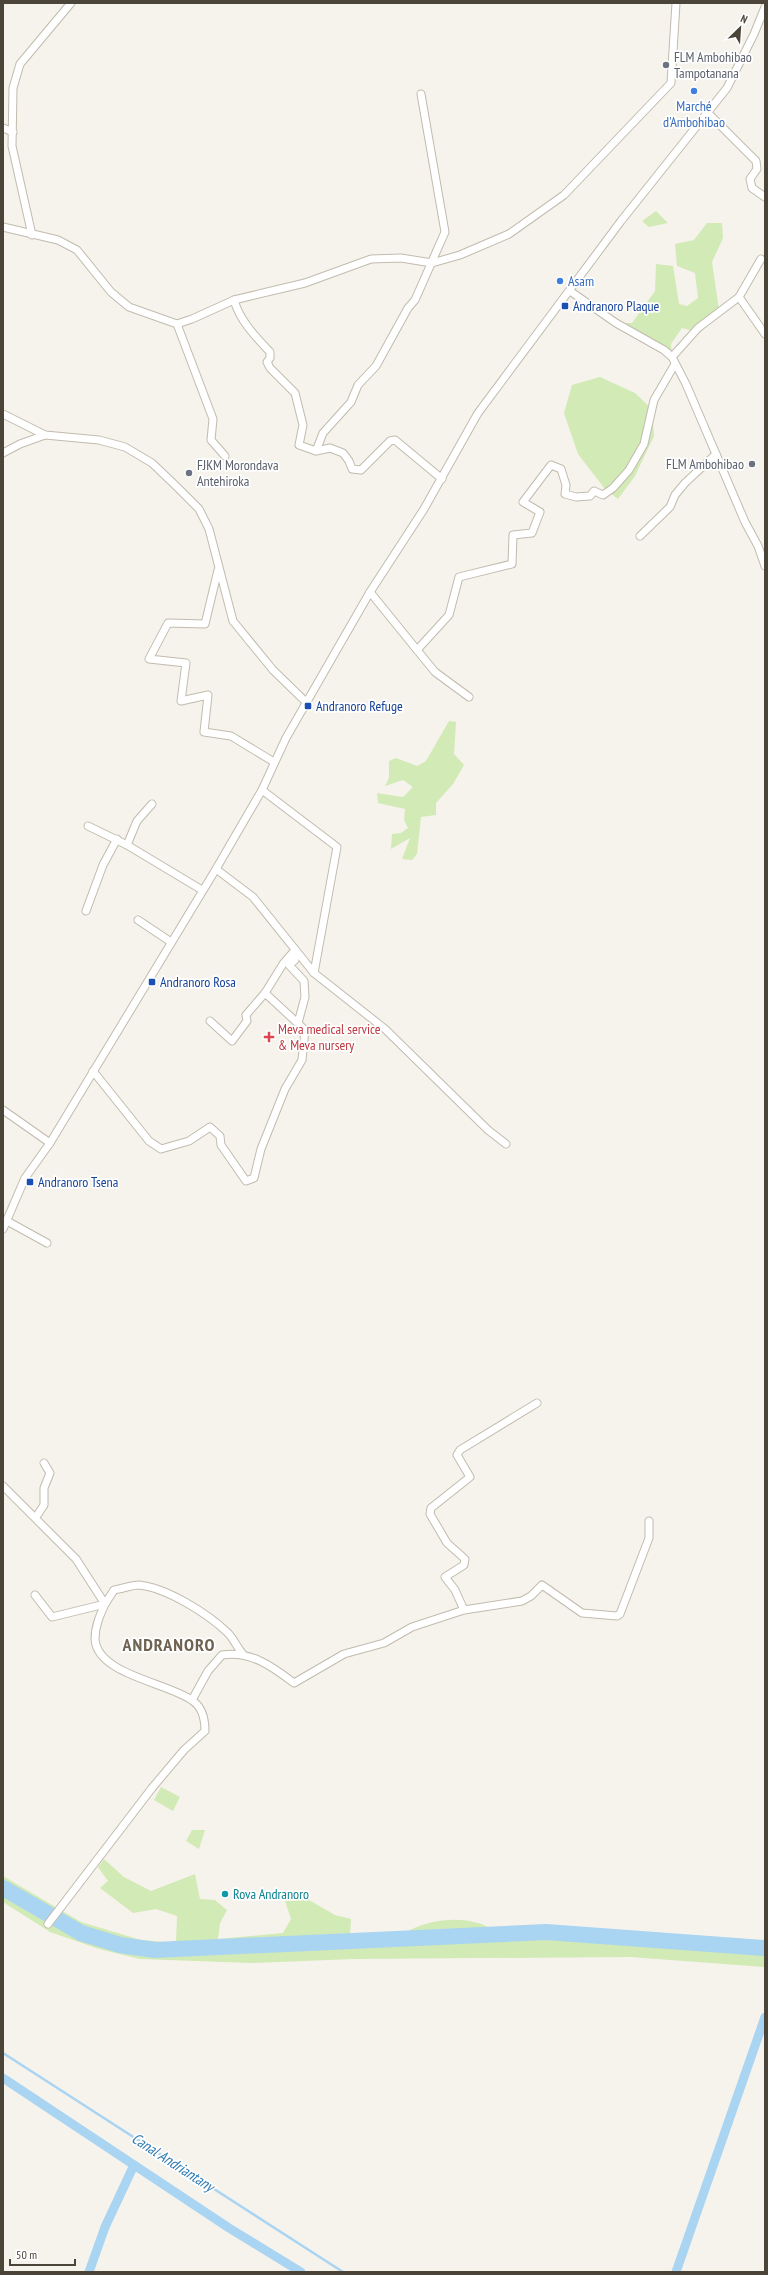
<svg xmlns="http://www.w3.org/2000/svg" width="768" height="2275" font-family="'PT Sans Narrow',sans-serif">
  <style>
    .green { fill: #d2eab5 }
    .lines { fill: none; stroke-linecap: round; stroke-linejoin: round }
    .stream { stroke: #a9d4f2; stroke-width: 2.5 }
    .canal { stroke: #a9d4f2; stroke-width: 9 }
    .river { stroke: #a9d4f2; stroke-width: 16 }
    .street-casing { stroke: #c2bbae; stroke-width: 9 }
    .street { stroke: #fff; stroke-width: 7 }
    .worship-dot { fill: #6b7280; stroke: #fff; stroke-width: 1.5 }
    .shop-dot { fill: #3f7fe0; stroke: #fff; stroke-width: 1.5 }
    .transit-dot { fill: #1a4fb4; stroke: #fff; stroke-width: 1.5 }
    .health-dot { fill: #e0444e; stroke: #fff; stroke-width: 1.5 }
    .culture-dot { fill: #0f9aa8; stroke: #fff; stroke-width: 1.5 }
    .labels { text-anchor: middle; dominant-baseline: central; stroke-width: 3.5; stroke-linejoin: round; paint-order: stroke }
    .worship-label { font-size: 14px; fill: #5b616d; stroke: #fff; text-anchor: start }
    .shop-label { font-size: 14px; fill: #366cbe; stroke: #fff }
    .transit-label { font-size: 14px; fill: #164399; stroke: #fff; text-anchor: start }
    .health-label { font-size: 14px; fill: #be3a42; stroke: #fff; text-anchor: start }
    .culture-label { font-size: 14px; fill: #0d838f; stroke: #fff; text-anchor: start }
    .water-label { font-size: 15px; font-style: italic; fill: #2e7ab2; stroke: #fff }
    .district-label { font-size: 18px; font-weight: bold; letter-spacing: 1px; fill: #6e6250; stroke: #fff }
  </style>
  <rect width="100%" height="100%" fill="#f6f3ec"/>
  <!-- green -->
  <g class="green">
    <polygon points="656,211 668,223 649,227 642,221"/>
    <polygon points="707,223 722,223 723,238 712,262 719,310 700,333 682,328 671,344 672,356 616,323 632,323 655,291 656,264 673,266 679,304 687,306 698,298 695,273 677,266 675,244 694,240"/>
    <polygon points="600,377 635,393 652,409 654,436 635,476 618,499 605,489 578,454 564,413 572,385"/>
    <polygon points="449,721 456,722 454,754 464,765 453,784 436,803 436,815 421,817 417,854 412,860 402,859 410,838 391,849 392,834 401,833 408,828 404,820 405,809 378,803 377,793 403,797 413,787 403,780 385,786 389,778 389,761 396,758 417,766 426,761"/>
    <polygon points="161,1787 180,1797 173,1811 154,1800"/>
    <polygon points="192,1830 205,1830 199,1849 186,1841"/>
    <path d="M104,1859L124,1877L151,1891L195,1874L200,1899L215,1900L227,1910L220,1923L218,1939L283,1933L291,1919L284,1898L295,1892L335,1915L351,1919L350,1936C363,1937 391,1941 403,1936C405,1935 407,1932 410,1930C434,1918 470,1915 493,1930L630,1936L765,1948V1967L630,1957L354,1959L251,1963L140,1959L99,1949L50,1932L3,1902V1876L81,1922L141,1940L176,1943L177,1916L156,1909L133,1913L100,1888L108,1881L98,1867Z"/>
  </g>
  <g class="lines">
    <!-- stream -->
    <polyline class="stream" points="3,2053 343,2272"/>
    <!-- canal -->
    <g class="canal">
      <polyline points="3,2078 229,2228 301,2272"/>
      <polyline points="89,2272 105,2227 134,2165"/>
      <polyline points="676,2272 765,2017"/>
    </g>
    <!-- river -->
    <polyline class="river" points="3,1888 81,1933 120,1945 155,1950 546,1932 765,1948"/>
    <!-- street casing -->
    <g class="street-casing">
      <g id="street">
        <polyline points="708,113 756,161 757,169 750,179 752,188 765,197"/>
        <polyline points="3,128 13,132"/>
        <polyline points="3,227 58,240 77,250 111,292 129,307 177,324 192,319 234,300 305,283 371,259 401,258 432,263 460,255 509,234 564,195 671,83 676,3"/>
        <polyline points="32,235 12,146 13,88 20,64 71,3"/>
        <polyline points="570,291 616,323 664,350 672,357 686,384 745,522 758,546 765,566"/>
        <polyline points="739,297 765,334"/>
        <path d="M234,300C240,321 255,336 270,352V358L267,362L270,368L295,393L303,425L299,445L316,451L330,448L343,453L349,461L352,469L361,470L390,441L395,440L442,479"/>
        <polyline points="177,324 213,419 211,440 225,456"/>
        <polyline points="672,357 698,328 739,297 761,259"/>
        <polyline points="3,414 45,435 99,440 125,447 152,463 176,486 199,509 209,529 233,621 273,670 307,703"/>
        <polyline points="316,451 323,433 351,402 358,385 376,366 408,308 415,300 445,232 421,94"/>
        <polyline points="3,453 20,444 45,435"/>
        <polyline points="640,536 670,507 675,495 685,483 716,454"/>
        <polyline points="218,570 205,624 168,623 149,659 186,663 181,701 208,695 204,732 231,736 274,762"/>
        <polyline points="370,592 417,650"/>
        <polyline points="469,697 435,672 417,650 449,615 459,577 512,564 513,535 532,533 540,512 523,502 551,465 561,469 566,485 565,494 576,497 590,496 594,491 603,495 613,488 629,470 644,444 654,400 675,364"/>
        <polyline points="262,790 337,847 314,973"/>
        <polyline points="88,826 127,845 202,890"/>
        <polyline points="127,845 137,821 152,804"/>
        <polyline points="216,869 253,897 314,973 385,1029 488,1130 506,1144"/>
        <polyline points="86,911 103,865 117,839"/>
        <polyline points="138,920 171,942"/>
        <polyline points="295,951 295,960 289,965 304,981 305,997 298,1023"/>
        <polyline points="210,1021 232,1041 247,1021 246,1015 265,993 283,964 295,950"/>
        <polyline points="93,1071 149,1141 161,1149 189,1141 210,1127 220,1136 221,1145 246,1181 254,1178 261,1149 285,1089 302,1060 305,1030 265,993"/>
        <polyline points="3,1110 50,1143"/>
        <polyline points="7,1221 47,1243"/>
        <polyline points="3,1229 25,1178 50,1143 216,869 262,790 286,738 370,592 424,509 478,413 621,221 727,88 754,34 765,7"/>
        <path d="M3,1486L76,1559L105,1604C100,1615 95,1626 95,1639C97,1675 170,1683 193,1701C203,1708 205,1719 205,1731L184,1750L152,1788L48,1924"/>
        <polyline points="36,1517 44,1505 44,1488 50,1473 44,1463"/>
        <path d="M35,1595L52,1617L105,1604L114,1590C122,1589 131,1585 139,1585C167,1588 207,1613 228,1633C233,1638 237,1647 242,1653"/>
        <polyline points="464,1610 455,1590 445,1577 464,1565 465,1559 447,1543 430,1514 431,1508 470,1477 457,1455 460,1450 537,1403"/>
        <path d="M192,1700L208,1671L222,1655C250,1650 273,1667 294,1683L344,1654L384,1643L412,1627L464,1610L522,1601L531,1596L542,1585L582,1613L617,1616L620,1614L649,1538V1521"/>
      </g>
    </g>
    <!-- street -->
    <use href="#street" class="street"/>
  </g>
  <!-- markers -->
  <g class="worship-dot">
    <circle cx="666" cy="65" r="4"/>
    <circle cx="752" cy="464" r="4"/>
    <circle cx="189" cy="473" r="4"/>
  </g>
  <g class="shop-dot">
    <circle cx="694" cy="91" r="4"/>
    <circle cx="560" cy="281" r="4"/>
  </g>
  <g class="transit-dot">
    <rect x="561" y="302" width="8" height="8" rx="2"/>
    <rect x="304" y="702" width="8" height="8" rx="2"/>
    <rect x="148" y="978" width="8" height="8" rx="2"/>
    <rect x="26" y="1178" width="8" height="8" rx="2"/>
  </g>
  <path class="health-dot" d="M267 1031h4v4h4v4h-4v4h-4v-4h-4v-4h4z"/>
  <circle class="culture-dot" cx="225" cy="1894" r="4"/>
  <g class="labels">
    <!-- worship labels -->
    <g class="worship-label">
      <text x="674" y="57">FLM Ambohibao<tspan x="674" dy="16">Tampotanana</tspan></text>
      <text x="744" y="464" text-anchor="end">FLM Ambohibao</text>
      <text x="197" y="465">FJKM Morondava<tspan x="197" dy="16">Antehiroka</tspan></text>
    </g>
    <!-- shop labels -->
    <g class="shop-label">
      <text x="694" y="106">Marché<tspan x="694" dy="16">d'Ambohibao</tspan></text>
      <text x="568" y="281" text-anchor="start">Asam</text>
    </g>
    <!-- transit labels -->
    <g class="transit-label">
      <text x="573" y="306">Andranoro Plaque</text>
      <text x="316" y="706">Andranoro Refuge</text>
      <text x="160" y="982">Andranoro Rosa</text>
      <text x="38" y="1182">Andranoro Tsena</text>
    </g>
    <!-- health labels -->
    <g class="health-label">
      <text x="278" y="1029">Meva medical service<tspan x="278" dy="16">&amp; Meva nursery</tspan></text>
    </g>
    <!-- culture labels -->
    <g class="culture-label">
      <text x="233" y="1894">Rova Andranoro</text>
    </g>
    <!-- water labels -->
    <g class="water-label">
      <text transform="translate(173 2162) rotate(33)">Canal Andriantany</text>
    </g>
    <!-- district labels -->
    <g class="district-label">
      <text x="169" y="1644">ANDRANORO</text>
    </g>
  </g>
  <!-- border -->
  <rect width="768" height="2275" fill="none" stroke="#4b4439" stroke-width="8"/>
  <!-- north arrow -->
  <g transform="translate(740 28) rotate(25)" stroke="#ffffff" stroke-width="3" paint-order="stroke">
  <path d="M0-3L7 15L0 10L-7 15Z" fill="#4b4439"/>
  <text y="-6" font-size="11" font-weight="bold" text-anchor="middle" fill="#4b4439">N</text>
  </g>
  <!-- scale -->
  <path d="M10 2259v6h65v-6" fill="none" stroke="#4b4439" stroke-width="2"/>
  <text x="16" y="2259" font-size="12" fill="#4b4439" stroke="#ffffff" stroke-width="3" paint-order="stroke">50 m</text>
</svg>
